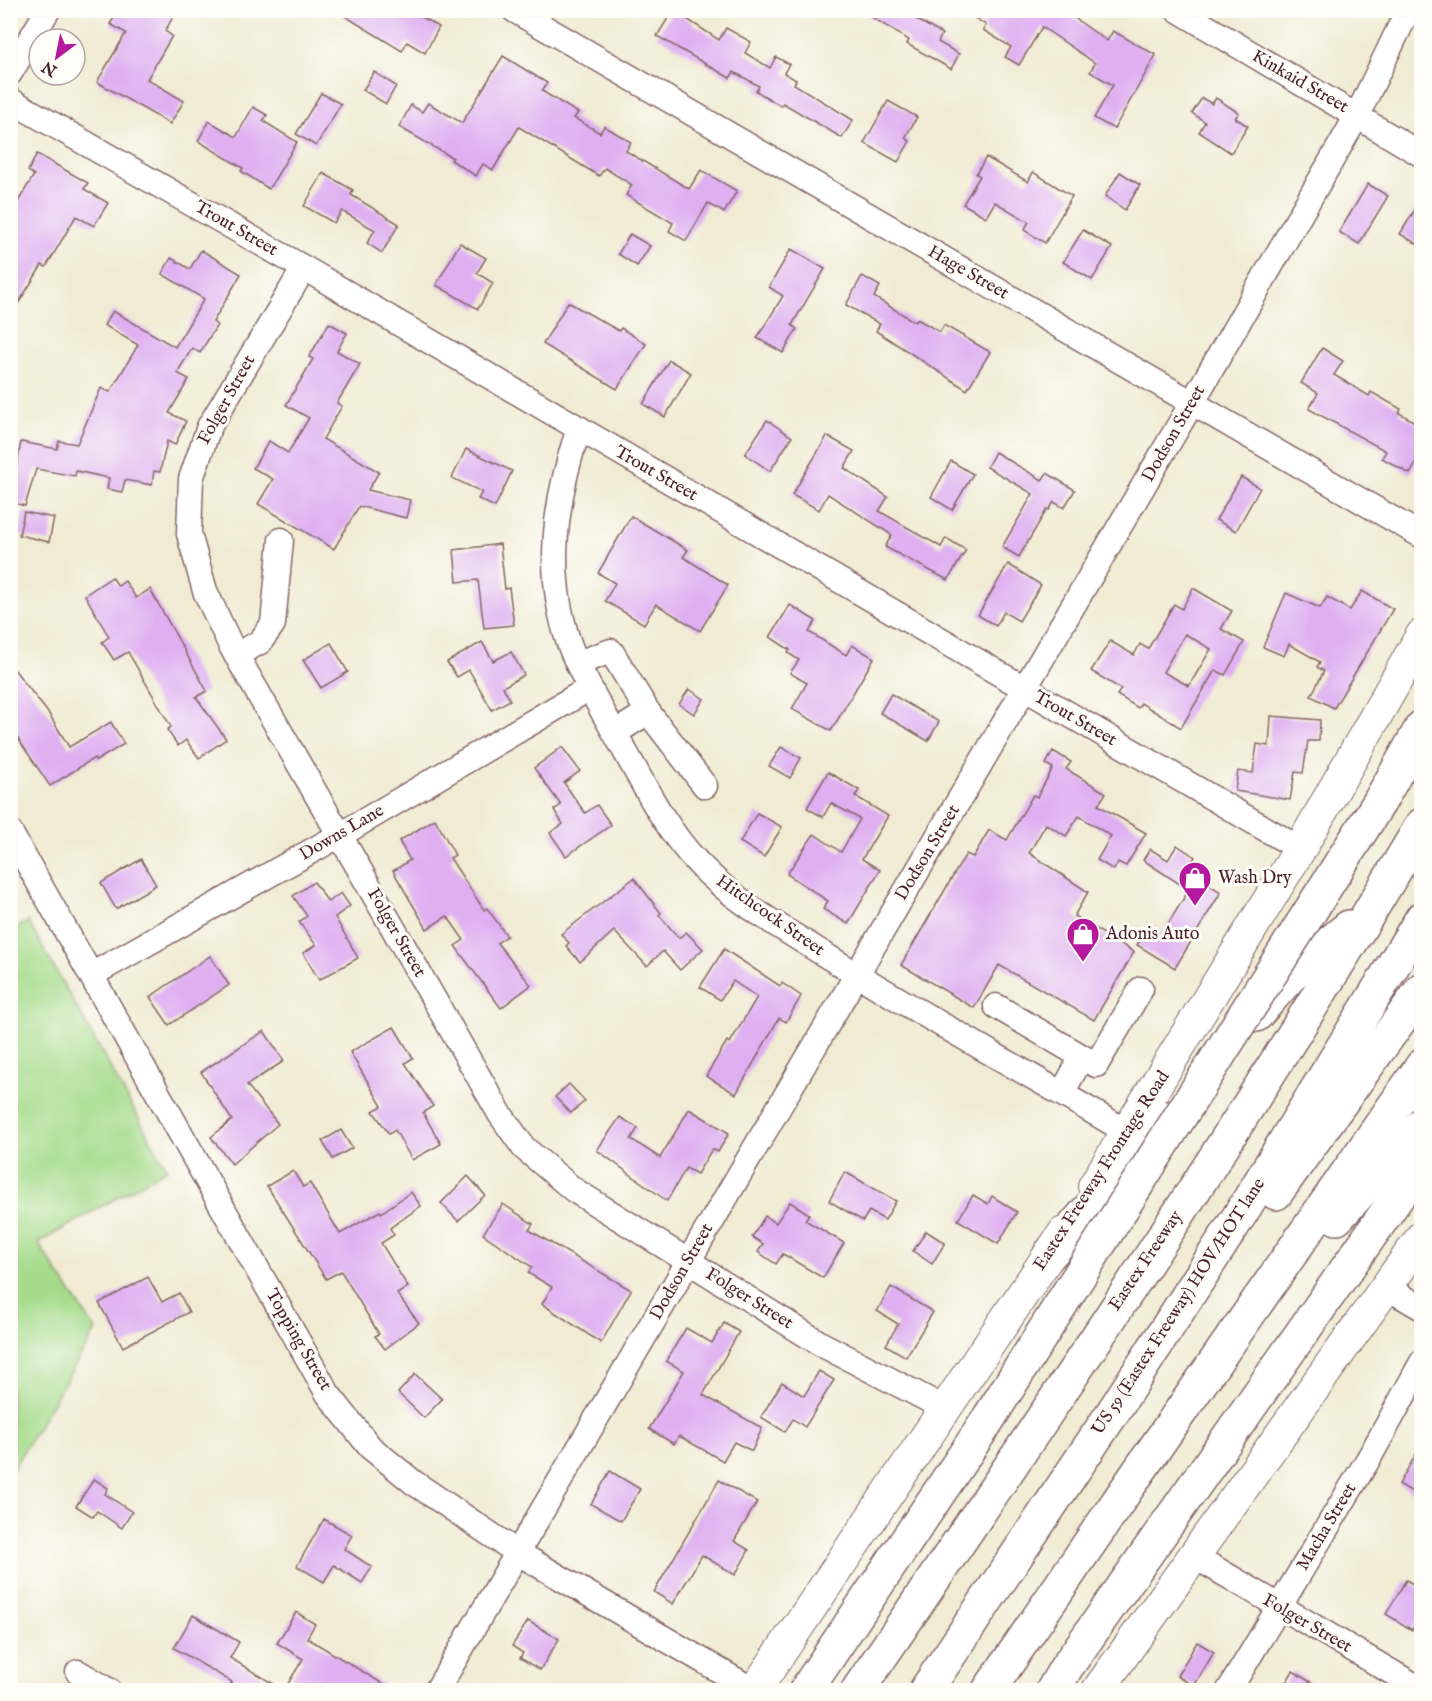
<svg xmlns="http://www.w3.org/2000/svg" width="1432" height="1701" font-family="'IM FELL English',serif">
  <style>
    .green { fill: #a5db8b; stroke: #787d5b; stroke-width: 1.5 }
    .building { fill: #deaff1; fill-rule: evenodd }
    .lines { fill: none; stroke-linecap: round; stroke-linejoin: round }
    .minor-casing { stroke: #846666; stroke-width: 27 }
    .major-casing { stroke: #846666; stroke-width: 34 }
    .highway-casing { stroke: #846666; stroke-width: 36 }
    .minor { stroke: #fff; stroke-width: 24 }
    .major { stroke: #fff; stroke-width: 32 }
    .highway { stroke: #fff; stroke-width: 33 }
    .highway-bridge-casing { stroke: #846666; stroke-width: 36; stroke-linecap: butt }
    .highway-bridge { stroke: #fff; stroke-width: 33 }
    .labels { text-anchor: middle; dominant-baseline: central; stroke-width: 6; stroke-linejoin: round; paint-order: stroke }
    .street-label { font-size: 18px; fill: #4a1f2b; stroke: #fdfcf7 }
    .poi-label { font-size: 18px; fill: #4a1f2b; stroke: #fdfcf7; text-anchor: start }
  </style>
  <rect width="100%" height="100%" fill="#fdfcf7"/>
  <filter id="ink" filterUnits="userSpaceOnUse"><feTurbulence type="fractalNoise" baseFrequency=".0167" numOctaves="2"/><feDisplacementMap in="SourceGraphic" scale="12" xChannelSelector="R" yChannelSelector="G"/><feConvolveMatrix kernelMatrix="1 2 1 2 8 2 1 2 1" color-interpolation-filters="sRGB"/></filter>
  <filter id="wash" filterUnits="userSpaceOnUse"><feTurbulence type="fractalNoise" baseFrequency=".008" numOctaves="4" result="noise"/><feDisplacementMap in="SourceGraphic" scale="24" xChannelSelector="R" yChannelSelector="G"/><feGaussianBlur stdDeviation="1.35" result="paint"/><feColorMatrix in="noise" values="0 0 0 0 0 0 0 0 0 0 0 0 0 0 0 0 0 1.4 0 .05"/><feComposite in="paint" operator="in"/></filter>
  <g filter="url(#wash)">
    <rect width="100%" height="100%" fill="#f1ebd3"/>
    <!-- green -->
    <polygon class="green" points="28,921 167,1169 38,1243 96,1330 11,1472 10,932"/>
    <g id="blocks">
      <!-- building -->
      <g class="building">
        <polygon points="119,10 177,10 165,31 172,36 147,79 184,101 170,124 97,82 126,33 110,24"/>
        <polygon points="335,10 410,10 439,27 425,53 407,42 402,51"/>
        <polygon points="673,10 719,40 726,28 751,42 745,53 770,68 776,57 789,64 784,73 796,80 794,84 853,120 842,138 783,103 781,106 756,91 759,86 734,72 730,78 657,36"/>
        <polygon points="860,10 916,10 912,17 942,34 938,42 959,54 951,69 907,44 909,40"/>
        <polygon points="962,10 1063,10 1107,41 1113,31 1156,55 1114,129 1094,118 1113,85 1090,72 1095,63 1042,27 1019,65 1005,57 1011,47 983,30 986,25"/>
        <polygon points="503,56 547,83 542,91 578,113 574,118 600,133 604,126 631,142 626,151 689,189 701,170 737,191 724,213 708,203 686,241 669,231 673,223 626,195 632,185 605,168 599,176 519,127 493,170 483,164 476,176 451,160 453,158 399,127 411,105 422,112 428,103 462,123"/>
        <polygon points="374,72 396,86 386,104 363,90"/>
        <polygon points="321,93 341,104 316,146 296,134"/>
        <polygon points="1202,98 1212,104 1216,98 1239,113 1235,118 1248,126 1231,153 1199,132 1205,122 1192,113"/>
        <polygon points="888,101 917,117 905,138 910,141 898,162 864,143"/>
        <polygon points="253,107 267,115 263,121 297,142 269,189 241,171 243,168 198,141 209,121 236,137"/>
        <polygon points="37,154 88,183 84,189 108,203 94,226 76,216 46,267 42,265 10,317 10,215 34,175 28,171"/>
        <polygon points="986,157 1028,182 1033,172 1072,196 1045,243 1024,230 1029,222 995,202 986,217 963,204 980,176 976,174"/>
        <polygon points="1120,172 1140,185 1125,210 1105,196"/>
        <polygon points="323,173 353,190 351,195 399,224 382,253 367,243 375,230 342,211 334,223 304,206"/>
        <polygon points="1368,184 1388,196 1359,244 1339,232"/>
        <polygon points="1422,198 1422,247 1400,234"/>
        <polygon points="1083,230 1112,247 1092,280 1063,262"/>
        <polygon points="630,234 650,246 637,266 618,254"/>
        <polygon points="460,243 486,258 477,273 493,283 478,309 436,285"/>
        <polygon points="791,249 825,269 792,325 797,329 783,353 757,338 783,296 769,287"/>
        <polygon points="201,250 241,274 213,322 217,325 200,353 192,348 177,373 189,379 169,413 186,421 175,445 167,441 160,472 154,471 152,485 125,480 122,492 107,489 109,478 76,471 75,476 36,469 25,506 10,502 21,442 57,449 59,441 77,444 101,388 110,392 138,345 104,325 113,311 175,347 204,299 162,274 171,258 190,269"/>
        <polygon points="862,276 880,286 874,297 915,322 917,319 940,332 944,325 990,352 967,390 876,331 880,324 846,305"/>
        <polygon points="568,302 619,331 621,328 646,344 617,389 543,344"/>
        <polygon points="329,323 347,333 337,351 360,364 337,403 342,406 323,439 379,472 368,490 410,500 406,518 359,506 334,549 258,504 273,479 253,468 269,441 288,453 309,418 286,405 313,359 309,357"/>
        <polygon points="1322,348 1343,361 1334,375 1369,396 1371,392 1401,409 1399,413 1422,426 1422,453 1410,474 1382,458 1386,451 1309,409 1318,393 1301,383"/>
        <polygon points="669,360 691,373 665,417 643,404"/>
        <polygon points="767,420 792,437 770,471 745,454"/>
        <polygon points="827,436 854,451 844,468 888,497 879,511 941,547 946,538 966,550 948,580 885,547 892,535 828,494 819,510 792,495"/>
        <polygon points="466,449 512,471 495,507 478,499 482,492 452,478"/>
        <polygon points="995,452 1042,480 1047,473 1075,490 1064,508 1054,502 1049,510 1047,509 1019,557 1002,547 1033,494 987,467"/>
        <polygon points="951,461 973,474 952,510 931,497"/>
        <polygon points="1241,477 1260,488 1236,531 1216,520"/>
        <polygon points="24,512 54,518 49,542 19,535"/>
        <polygon points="631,516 688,550 683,557 728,585 700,631 656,604 644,624 605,601 615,583 598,573"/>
        <polygon points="500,544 505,589 509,588 514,625 484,628 478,580 457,582 454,550"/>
        <polygon points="1008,564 1041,585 1019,621 1004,612 996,626 978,615"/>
        <polygon points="112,577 118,586 125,581 136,598 150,589 207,691 196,697 226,739 199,758 186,740 178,746 167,730 171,727 128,652 114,660 102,642 109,637 85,595"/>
        <path d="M1193,588L1232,611L1221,629L1244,642L1225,675L1215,670L1181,728L1141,703L1138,708L1117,695L1121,689L1091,671L1110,641L1134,655L1140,644L1148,649L1174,604L1182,609ZM1185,634L1211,649L1189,686L1163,672Z"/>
        <polygon points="1362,591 1393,609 1334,708 1311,696 1324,671 1317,667 1320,662 1289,644 1284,656 1263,647 1286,593 1320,608 1327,597 1350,610"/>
        <polygon points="790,605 816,621 809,632 846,655 852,645 874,658 831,731 792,709 807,683 790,673 799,660 788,653 790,650 770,637"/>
        <polygon points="482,642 493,661 511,652 524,675 503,687 510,700 492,710 469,670 457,677 447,662"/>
        <polygon points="331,643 348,672 321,688 303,660"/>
        <polygon points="10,664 49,714 69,747 111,722 124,744 96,761 94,758 50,786 10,727"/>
        <polygon points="689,689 704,699 694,714 679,704"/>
        <polygon points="891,694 939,722 928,741 880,713"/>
        <polygon points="1271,716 1320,720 1319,741 1308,741 1303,773 1295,772 1290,800 1235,791 1238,771 1253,773 1257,744 1269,746"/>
        <polygon points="562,747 580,771 564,783 585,813 597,805 611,825 566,856 550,833 563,824 554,810 561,805 534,768"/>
        <polygon points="781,747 801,758 790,778 769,766"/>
        <polygon points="1053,751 1071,762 1066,769 1106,793 1098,805 1146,833 1126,866 1118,862 1114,870 1097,860 1111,836 1079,816 1066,836 1046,824 1029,853 1088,892 1074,916 1134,952 1094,1020 999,965 974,1008 901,965 966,854 973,857 989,830 1007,840 1033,795 1037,797 1053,768 1046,764"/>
        <polygon points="828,772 859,790 855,796 888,816 862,859 880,870 848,924 823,909 828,901 787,874 814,834 841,852 860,819 831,803 823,817 807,808"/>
        <polygon points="757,813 782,827 764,857 740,842"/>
        <polygon points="435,819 455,855 450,858 484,910 487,908 507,936 497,943 531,985 501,1008 455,946 464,940 447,916 427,929 393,871 410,860 399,841"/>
        <polygon points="1177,845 1195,857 1186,871 1221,892 1175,968 1137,945 1146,930 1159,938 1189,890 1143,860 1150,849 1168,860"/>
        <polygon points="141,859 156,885 116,909 101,883"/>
        <polygon points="634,878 661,913 659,915 679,938 686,932 703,949 680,970 663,951 647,966 614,931 580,962 566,946 569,943 561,934"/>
        <polygon points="314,882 328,902 341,893 350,906 335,917 358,958 319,980 303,953 316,945 299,922 307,916 293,896"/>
        <polygon points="724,949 780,986 782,983 801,996 786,1022 779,1018 736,1094 706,1076 727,1041 730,1043 757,997 733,981 720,1000 700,987"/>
        <polygon points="210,956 229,985 169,1025 150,997"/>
        <polygon points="394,1027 413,1058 405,1063 433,1106 423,1113 441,1144 412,1160 395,1130 389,1134 373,1111 382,1106 350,1052"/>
        <polygon points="264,1031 284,1061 247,1085 278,1124 232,1164 211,1137 232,1120 201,1072"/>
        <polygon points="569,1084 585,1101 571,1113 555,1097"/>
        <polygon points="689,1109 729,1133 718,1152 712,1149 697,1174 686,1168 667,1201 597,1150 620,1117 638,1128 631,1139 660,1158"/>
        <polygon points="341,1130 352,1148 333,1159 322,1141"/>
        <polygon points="293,1171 303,1187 310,1183 340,1234 380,1211 381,1213 411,1192 421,1206 390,1228 394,1235 381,1243 408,1287 397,1294 419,1323 385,1349 375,1336 379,1334 341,1271 326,1279 267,1186"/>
        <polygon points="845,1172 896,1201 885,1220 869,1211 863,1221 829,1201"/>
        <polygon points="468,1176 485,1195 458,1221 441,1203"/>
        <polygon points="973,1195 988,1204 992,1196 1017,1212 998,1244 958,1220"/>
        <polygon points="790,1202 809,1214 805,1220 844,1243 823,1278 783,1254 776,1264 758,1252 763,1244 752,1237 765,1216 776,1223"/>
        <polygon points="503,1204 533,1224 529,1230 631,1290 601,1343 542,1304 552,1287 528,1273 532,1267 483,1234"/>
        <polygon points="926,1231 945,1243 932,1264 913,1251"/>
        <polygon points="148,1277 162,1302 179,1293 189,1312 123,1347 99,1303"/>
        <polygon points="891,1287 933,1312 906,1357 886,1345 898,1324 877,1311"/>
        <polygon points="724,1323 739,1332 703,1395 762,1428 752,1451 734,1442 723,1461 679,1436 674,1444 649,1429 684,1371 666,1361 686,1328 712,1343"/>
        <polygon points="819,1371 834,1380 805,1427 793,1419 785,1432 761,1417 782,1382 804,1396"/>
        <polygon points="415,1374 442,1399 424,1418 398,1393"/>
        <polygon points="1422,1444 1422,1476 1412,1492 1399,1484"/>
        <polygon points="610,1471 640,1489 621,1521 591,1504"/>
        <polygon points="94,1479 108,1488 105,1494 132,1512 122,1528 97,1511 93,1517 76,1506"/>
        <polygon points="719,1480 757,1502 734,1541 749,1550 735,1575 702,1555 673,1604 654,1592"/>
        <polygon points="324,1519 352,1535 344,1549 372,1567 362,1583 334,1565 324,1582 297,1566"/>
        <polygon points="1406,1580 1422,1589 1422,1613 1412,1630 1386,1614"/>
        <polygon points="296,1612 315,1624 307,1638 393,1690 284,1690 303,1659 277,1643"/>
        <polygon points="193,1615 239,1642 230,1658 284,1690 227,1690 232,1682 174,1648"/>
        <polygon points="528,1621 559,1639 540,1670 520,1658 523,1653 512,1646"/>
        <polygon points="1197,1642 1214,1652 1194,1686 1177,1676"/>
        <polygon points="1293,1671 1323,1690 1281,1690"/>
      </g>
    </g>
  </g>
  <g filter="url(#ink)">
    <use href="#blocks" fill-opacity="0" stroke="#846666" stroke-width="1.5"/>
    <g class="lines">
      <!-- minor casing -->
      <g class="minor-casing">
        <g id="minor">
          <polyline points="514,10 1422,536"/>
          <polyline points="1178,10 1422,155"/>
          <polyline points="10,73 48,10"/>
          <polyline points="10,100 304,268 1300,849"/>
          <polyline points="304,268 209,427 191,479 189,534 205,591 231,646 500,1114 524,1148 574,1190 821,1344 946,1409"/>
          <path d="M579,428C555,499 544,574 570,646C581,675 598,703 613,730C639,774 662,826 698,863C735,903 785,929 830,958C928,1019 1030,1074 1129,1133"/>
          <polyline points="236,655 260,642 273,624 281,540"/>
          <polyline points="578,663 611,651 648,712 615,733"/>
          <polyline points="648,712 705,786"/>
          <polyline points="10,832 328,1394 370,1447 413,1482 518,1553 753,1690"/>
          <polyline points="93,974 340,835 590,688"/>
          <polyline points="996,1006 1096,1065 1141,989"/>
          <polyline points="1062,1093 1082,1057"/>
          <polyline points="1386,1287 1422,1308"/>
          <polyline points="1194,1556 1422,1690"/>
          <polyline points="78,1672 108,1690"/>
          <polyline points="437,1690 1192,403 1357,116 1408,10"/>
          <polyline points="1229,1690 1369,1458 1422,1362"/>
        </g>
      </g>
      <!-- major casing -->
      <g class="major-casing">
        <g id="major">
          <polyline points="1094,1186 1300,849 1422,635"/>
          <polyline points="755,1690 1064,1233"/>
          <polyline points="1098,1690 1422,1237"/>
        </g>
      </g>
      <!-- highway casing -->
      <g class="highway-casing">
        <g id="highway">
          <polyline points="1380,801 1422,727"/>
          <polyline points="1256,1015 1292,974 1349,927"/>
          <polyline points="1276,1193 1422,989"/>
          <polyline points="1337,1218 1422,1124"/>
          <polyline points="1050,1254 1168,1118"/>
          <polyline points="806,1690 982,1429"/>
          <path d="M858,1690C1052,1407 1246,1121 1422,825"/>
          <polyline points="926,1690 1113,1412 1243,1210 1422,918"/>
          <polyline points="989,1690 1139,1471 1422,1066"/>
          <polyline points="1053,1690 1066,1668 1422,1162"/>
        </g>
      </g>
      <!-- minor -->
      <use href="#minor" class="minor"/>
      <!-- major -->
      <use href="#major" class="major"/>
      <!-- highway -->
      <use href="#highway" class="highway"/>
      <!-- highway-bridge casing -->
      <g class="highway-bridge-casing">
        <polyline id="highway-bridge" points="982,1429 1380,801"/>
      </g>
      <!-- highway-bridge -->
      <use href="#highway-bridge" class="highway-bridge"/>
    </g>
  </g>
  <!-- icons -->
  <defs>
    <g id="shop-pin" transform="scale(1.725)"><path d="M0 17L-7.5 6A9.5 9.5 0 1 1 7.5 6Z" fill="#b5179e" stroke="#fdfcf7"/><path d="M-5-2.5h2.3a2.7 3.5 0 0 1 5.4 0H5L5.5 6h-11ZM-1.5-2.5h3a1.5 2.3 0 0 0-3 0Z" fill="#fff"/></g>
  </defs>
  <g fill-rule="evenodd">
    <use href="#shop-pin" x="1195" y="878"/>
    <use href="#shop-pin" x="1083" y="934"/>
  </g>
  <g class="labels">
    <!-- street labels -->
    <g class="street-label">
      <text transform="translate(1300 82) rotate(30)">Kinkaid Street</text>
      <text transform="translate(236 229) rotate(30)">Trout Street</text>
      <text transform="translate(968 273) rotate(30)">Hage Street</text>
      <text transform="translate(227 400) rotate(-61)">Folger Street</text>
      <text transform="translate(1174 434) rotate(-60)">Dodson Street</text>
      <text transform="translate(656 474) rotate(30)">Trout Street</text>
      <text transform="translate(1075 719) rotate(30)">Trout Street</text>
      <text transform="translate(342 833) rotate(-30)">Downs Lane</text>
      <text transform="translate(928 853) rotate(-59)">Dodson Street</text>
      <text transform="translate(770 916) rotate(35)">Hitchcock Street</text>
      <text transform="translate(396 933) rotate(60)">Folger Street</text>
      <text transform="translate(1102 1171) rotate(-57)">Eastex Freeway Frontage Road</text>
      <text transform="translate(1146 1261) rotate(-56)">Eastex Freeway</text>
      <text transform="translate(682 1272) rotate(-60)">Dodson Street</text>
      <text transform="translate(749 1299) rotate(32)">Folger Street</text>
      <text transform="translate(1179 1307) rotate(-57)">US 59 (Eastex Freeway) HOV/HOT lane</text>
      <text transform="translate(298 1340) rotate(60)">Topping Street</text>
      <text transform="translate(1327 1527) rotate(-59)">Macha Street</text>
      <text transform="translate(1307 1624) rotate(30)">Folger Street</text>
    </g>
    <!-- poi labels -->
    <g class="poi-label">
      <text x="1218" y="878">Wash Dry</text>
      <text x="1106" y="934">Adonis Auto</text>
    </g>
  </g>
  <!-- margin -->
  <rect width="1432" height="1701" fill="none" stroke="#fdfcf7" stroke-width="36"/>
  <!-- north arrow -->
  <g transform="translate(57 57) rotate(212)"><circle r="28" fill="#fdfcf7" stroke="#b5a4a5" stroke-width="1.5"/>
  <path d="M0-4.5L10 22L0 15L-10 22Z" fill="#b5179e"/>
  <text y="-9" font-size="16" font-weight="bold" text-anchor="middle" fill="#4a1f2b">N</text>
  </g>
</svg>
